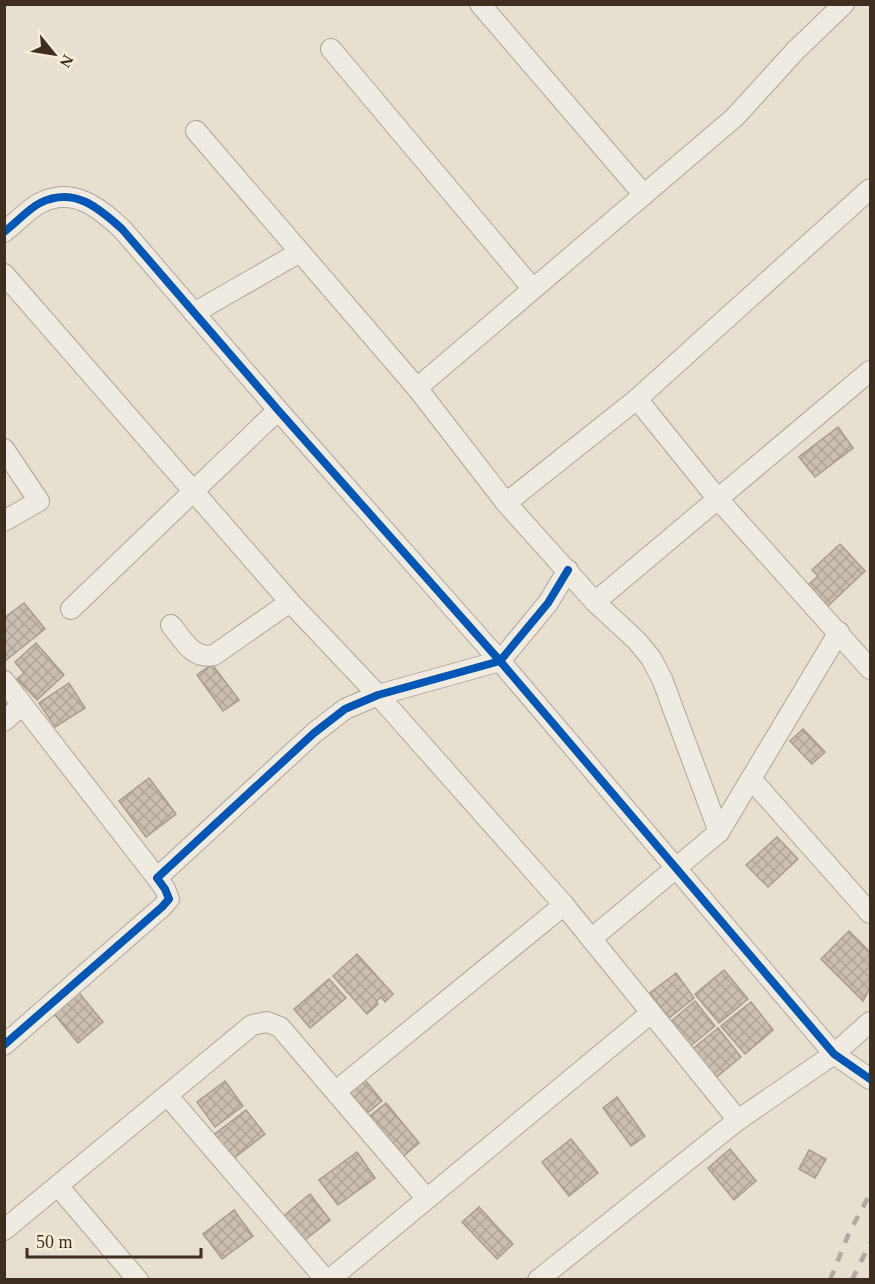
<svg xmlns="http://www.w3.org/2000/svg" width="875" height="1284" font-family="Georgia,serif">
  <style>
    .building { fill: url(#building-cross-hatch); stroke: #a89c90; stroke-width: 1.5 }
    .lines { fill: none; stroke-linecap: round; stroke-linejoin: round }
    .minor-casing { stroke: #ada599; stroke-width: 22 }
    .minor { stroke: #efebe3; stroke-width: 20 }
    .rail { stroke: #afaaa2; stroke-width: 4.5; stroke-dasharray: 10 10; stroke-linecap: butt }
    .cycleway-casing { stroke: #f7eed8; stroke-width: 11 }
    .cycleway { stroke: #0057b8; stroke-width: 8 }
  </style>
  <defs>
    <pattern id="building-cross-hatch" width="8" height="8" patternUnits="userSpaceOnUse" patternTransform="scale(1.5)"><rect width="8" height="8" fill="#cbbfb2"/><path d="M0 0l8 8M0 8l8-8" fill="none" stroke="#afa499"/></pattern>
  </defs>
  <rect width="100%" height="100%" fill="#e7e0d1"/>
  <!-- building -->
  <g class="building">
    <polygon points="838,427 853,448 815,477 799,457"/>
    <polygon points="840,544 865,571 828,606 808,585 818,576 812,570"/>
    <polygon points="24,603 45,629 5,661 4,618"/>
    <polygon points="36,643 64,675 37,700 17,679 24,673 15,662"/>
    <polygon points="212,664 239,700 223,711 197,675"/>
    <polygon points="69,683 85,708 55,727 39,703"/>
    <polygon points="803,729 825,752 812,764 790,741"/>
    <polygon points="149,778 176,814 146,837 119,801"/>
    <polygon points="777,837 798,859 768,887 746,865"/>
    <polygon points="849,931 870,952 870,988 863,1001 821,959"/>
    <polygon points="357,954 393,994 385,1002 381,997 376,1002 378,1004 367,1014 333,976"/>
    <polygon points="724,970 748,999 719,1023 695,994"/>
    <polygon points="676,973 694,998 669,1018 650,993"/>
    <polygon points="329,979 346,998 310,1028 294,1009"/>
    <polygon points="75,988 103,1022 78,1043 50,1009"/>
    <polygon points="695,1001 715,1026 688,1048 668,1024"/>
    <polygon points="751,1002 773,1030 745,1054 721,1026"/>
    <polygon points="718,1028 741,1057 713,1080 689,1052"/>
    <polygon points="361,1075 382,1101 365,1115 344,1089"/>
    <polygon points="225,1081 243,1106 215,1127 197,1102"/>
    <polygon points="617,1097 645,1136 631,1146 603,1108"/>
    <polygon points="386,1103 419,1143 399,1160 365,1120"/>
    <polygon points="246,1110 265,1134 229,1162 211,1137"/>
    <polygon points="571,1139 598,1173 569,1196 542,1162"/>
    <polygon points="730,1149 756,1181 734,1200 708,1168"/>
    <polygon points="809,1150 826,1159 815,1178 799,1169"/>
    <polygon points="357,1152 375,1178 338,1205 319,1180"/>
    <polygon points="310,1194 330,1220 301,1243 281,1218"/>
    <polygon points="479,1207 513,1244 497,1259 462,1222"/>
    <polygon points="234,1210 253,1236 222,1259 203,1234"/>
  </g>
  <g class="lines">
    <!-- minor casing -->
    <g class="minor-casing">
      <g id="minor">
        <polyline points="480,4 644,195"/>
        <polyline points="331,49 532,288"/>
        <polyline points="196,131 417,388 506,503 595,602 637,641 651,658 662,679 719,832 591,939"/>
        <path d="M4,232C16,223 28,209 40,203C74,186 99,208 122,229L278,410L500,661L834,1054L870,1079"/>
        <polyline points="4,274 290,602"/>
        <polyline points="194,313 300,252"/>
        <polyline points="417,388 735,117 796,50 844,4"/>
        <polyline points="637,399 717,498 870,669"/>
        <polyline points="4,449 39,501 4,521"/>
        <polyline points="506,503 637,399 870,189"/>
        <polyline points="595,602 870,371"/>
        <polyline points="71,609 278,410"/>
        <path d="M171,625C183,640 193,660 214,655L290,602L378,695L564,905L738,1120"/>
        <polyline points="4,681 157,878"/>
        <polyline points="4,721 22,705"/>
        <polyline points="751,779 870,913"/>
        <polyline points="719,832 839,632"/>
        <polyline points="4,1045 162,907 169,899 165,889 157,878 314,733 345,709 378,695 500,661 548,603 568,570"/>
        <polyline points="336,1091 564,905"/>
        <polyline points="167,1095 326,1280"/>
        <polyline points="58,1186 138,1280"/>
        <polyline points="4,1230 252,1025 267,1022 280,1027 427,1199"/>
        <polyline points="329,1280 651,1013"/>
        <polyline points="538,1280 738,1120 834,1054 870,1022"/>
      </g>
    </g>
    <!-- minor -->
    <use href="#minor" class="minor"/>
    <!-- rail -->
    <g class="rail">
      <polyline points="830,1280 849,1233 870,1194"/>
      <polyline points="852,1280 870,1243"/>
    </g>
    <!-- cycleway casing -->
    <g class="cycleway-casing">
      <g id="cycleway">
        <path d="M4,232C16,223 28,209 40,203C74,186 99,208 122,229L278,410L500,661L834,1054L870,1079"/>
        <polyline points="4,1045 162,907 169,899 165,889 157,878 314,733 345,709 378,695 500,661 548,603 568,570"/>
      </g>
    </g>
    <!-- cycleway -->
    <use href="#cycleway" class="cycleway"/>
  </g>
  <!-- border -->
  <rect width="875" height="1284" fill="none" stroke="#3d2e20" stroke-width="12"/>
  <!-- north arrow -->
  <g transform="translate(54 54) rotate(120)" stroke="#f7eed8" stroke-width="4.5" paint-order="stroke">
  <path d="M0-4.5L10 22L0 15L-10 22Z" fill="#3d2e20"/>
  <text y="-9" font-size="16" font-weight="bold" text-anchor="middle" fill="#3d2e20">N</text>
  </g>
  <!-- scale -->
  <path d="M27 1248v9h174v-9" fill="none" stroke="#3d2e20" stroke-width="3"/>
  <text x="36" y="1248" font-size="18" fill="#3d2e20" stroke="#f7eed8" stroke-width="4.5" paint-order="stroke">50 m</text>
</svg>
